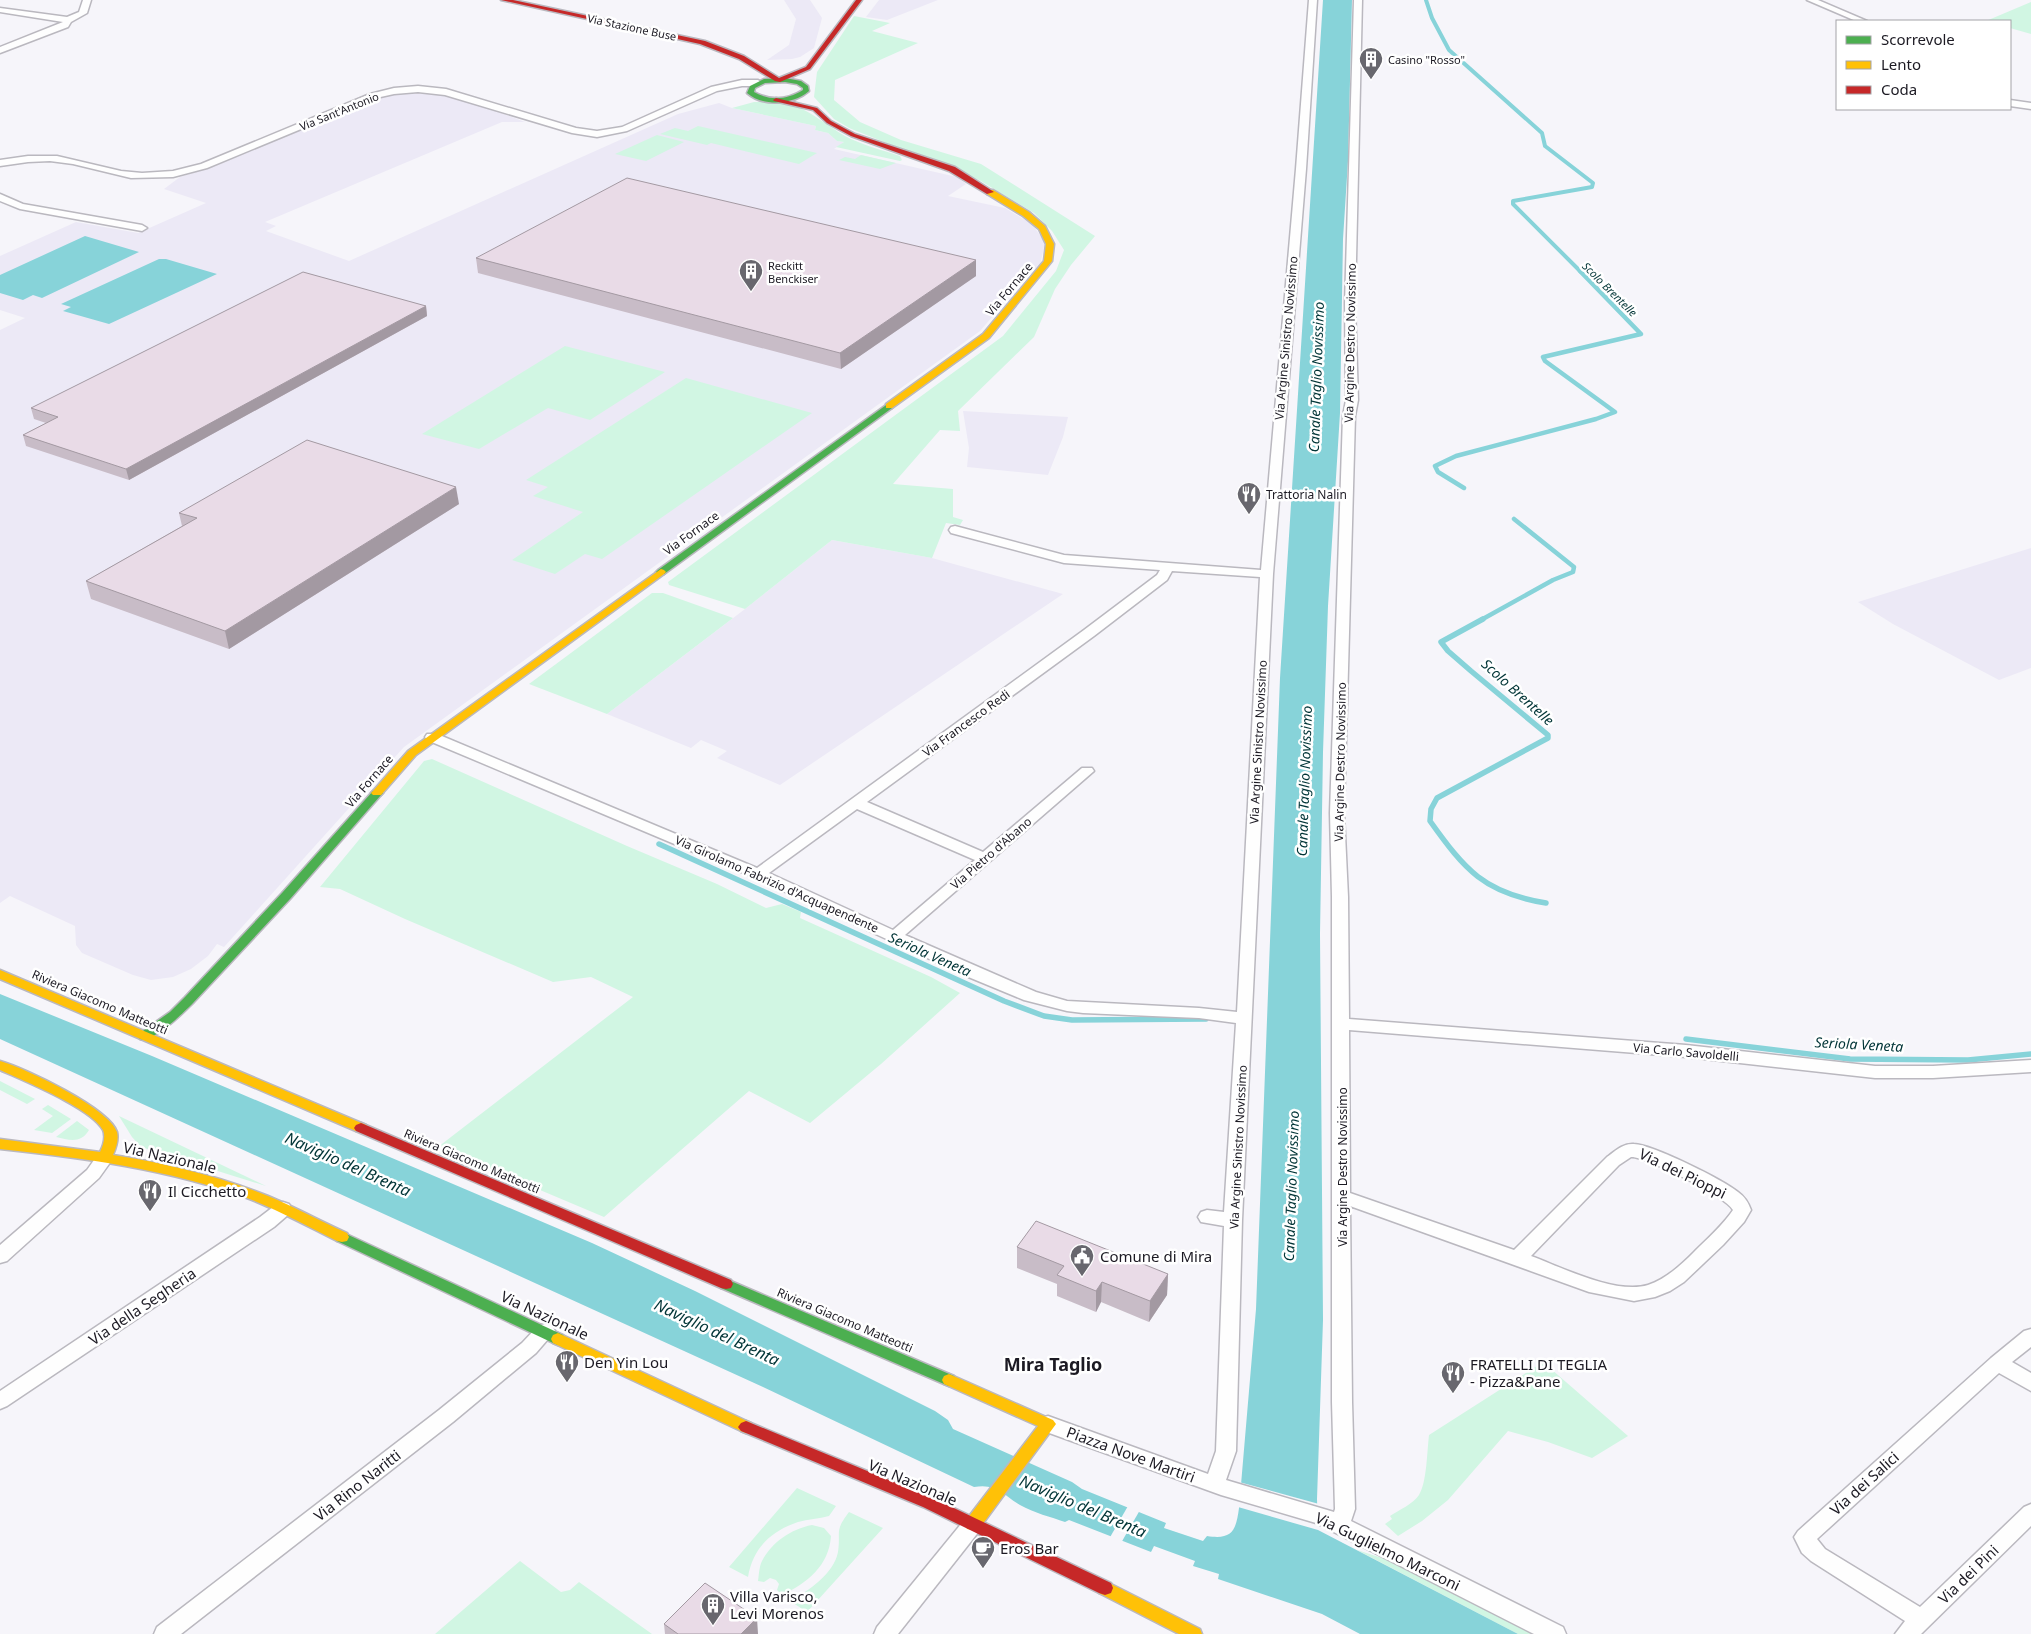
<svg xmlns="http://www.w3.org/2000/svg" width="2031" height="1634" font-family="'Noto Sans',sans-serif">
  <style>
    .built { fill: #ece9f6 }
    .green { fill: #d1f6e3 }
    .water { fill: #87d3d9 }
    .pier { fill: #f6f5fa }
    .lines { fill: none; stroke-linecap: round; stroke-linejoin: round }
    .stream-far2 { stroke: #87d3d9; stroke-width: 4 }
    .stream-far1 { stroke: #87d3d9; stroke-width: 4.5 }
    .stream { stroke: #87d3d9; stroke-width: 5.5 }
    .street-casing { stroke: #bab8bf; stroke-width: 3 }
    .fast-casing { stroke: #bab8bf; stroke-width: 3 }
    .slow-casing { stroke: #bab8bf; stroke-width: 3 }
    .jam-casing { stroke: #bab8bf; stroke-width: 3 }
    .street { fill: #fefefe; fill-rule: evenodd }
    .fast { fill: #4caf50; fill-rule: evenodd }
    .slow { fill: #ffc107; fill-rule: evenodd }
    .jam { fill: #c62828; fill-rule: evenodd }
    .wall { fill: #c8bcc7 }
    .shaded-wall { fill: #a399a2 }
    .building { fill: #e9dbe7; stroke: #a399a2 }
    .labels { text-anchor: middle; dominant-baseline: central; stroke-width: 5; stroke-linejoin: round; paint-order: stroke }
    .far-street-label { font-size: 11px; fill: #1c1a23; stroke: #fff }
    .far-poi-label { font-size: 11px; fill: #1c1a23; stroke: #fff; text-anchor: start }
    .far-water-label { font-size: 11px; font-style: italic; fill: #003436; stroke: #fff }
    .street-label { font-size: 12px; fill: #1c1a23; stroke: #fff }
    .poi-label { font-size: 12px; fill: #1c1a23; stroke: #fff; text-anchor: start }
    .water-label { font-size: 14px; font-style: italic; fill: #003436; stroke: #fff }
    .near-street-label { font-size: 15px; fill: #1c1a23; stroke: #fff }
    .near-poi-label { font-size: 15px; fill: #1c1a23; stroke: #fff; text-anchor: start }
    .near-water-label { font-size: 16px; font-style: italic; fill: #003436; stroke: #fff }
    .near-quarter-label { font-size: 18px; font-weight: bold; fill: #1c1a23; stroke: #fff }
  </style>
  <rect width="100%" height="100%" fill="#f6f5fa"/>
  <!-- built -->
  <g class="built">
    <polygon points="784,0 810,0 822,18 814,48 800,57 792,59 767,60 789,45 796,19"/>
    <polygon points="879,0 938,0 887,20 866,17"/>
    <polygon points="422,91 442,94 491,109 525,122 502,122 265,222 276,226 266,231 349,261 678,114 719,103 732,108 816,126 815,130 828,133 837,141 844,142 834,149 957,177 966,184 948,196 1005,208 1032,224 1045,242 1040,266 1031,272 980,331 404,747 224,947 217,944 208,956 191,969 173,977 151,980 133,975 82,953 76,945 75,926 10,896 0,903 0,330 25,318 0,310 0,256 76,222 138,233 206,203 164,189 180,177 215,166 378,97 400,92"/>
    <polygon points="963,411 1068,417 1063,437 1048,475 967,467 969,448"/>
    <polygon points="832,540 932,558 1063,594 780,785 717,758 727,751 701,740 691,748 607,714 745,609"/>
    <polygon points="2031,548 2031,668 1999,680 1893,624 1858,602"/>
  </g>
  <!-- green -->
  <g class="green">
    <polygon points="2031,2 2031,34 2010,28 2010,21 1986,21"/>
    <polygon points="854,16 890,23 872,31 918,43 835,80 834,100 860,122 901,140 981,164 1095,236 1071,265 1055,289 1034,337 958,411 960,431 940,430 893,484 953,489 953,517 963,520 960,525 946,523 932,558 832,540 745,609 669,585 668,582 1003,336 1056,271 1064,250 1052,231 1034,213 979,180 849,128 834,119 814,97 817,72"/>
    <path d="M754,102C804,101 806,112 845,136C862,145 882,150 900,156L902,160L900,161L836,147L844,142L837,141L828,133L815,130L816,126L732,108Z"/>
    <polygon points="698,126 817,153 799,164 711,143 707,145 660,134 675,128 688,131"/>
    <polygon points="657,135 684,142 646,161 615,154"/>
    <polygon points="861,155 896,163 880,169 839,160 845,157 855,159"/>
    <polygon points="565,346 665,372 590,420 548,408 479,449 422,434"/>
    <polygon points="686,378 812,413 602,559 585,554 555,574 512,560 583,512 533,496 548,487 526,480"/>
    <polygon points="652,593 663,593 733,618 607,714 529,684"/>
    <polygon points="432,759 627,846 717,884 766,908 782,904 801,912 800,918 931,977 960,993 881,1064 810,1123 749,1091 604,1217 438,1147 633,997 591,977 553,982 405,919 340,889 320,887 424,761"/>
    <polygon points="0,1081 35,1099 27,1104 0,1090"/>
    <polygon points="48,1105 71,1119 52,1133 34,1130 53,1116 42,1109"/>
    <polygon points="119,1116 266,1186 141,1147 132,1137"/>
    <path d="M77,1121L89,1130C81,1144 69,1140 56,1137Z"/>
    <path d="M1543,1362L1628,1436L1592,1458L1548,1442L1508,1431L1448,1500L1422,1521L1398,1536L1385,1524L1392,1519L1390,1516C1399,1510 1413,1504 1419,1495C1427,1482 1427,1451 1429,1435Z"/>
    <path d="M797,1488L836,1506L829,1516C819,1519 808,1519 798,1522C771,1531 753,1548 748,1577L729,1567Z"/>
    <path d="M849,1512L883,1528L807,1612L790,1601C808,1591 834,1574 838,1552C841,1530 834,1532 849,1512Z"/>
    <path d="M812,1525L824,1528L831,1536C829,1566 807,1583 782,1595L777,1590L779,1584L776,1580L770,1578L764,1582L758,1581C759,1575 759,1567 762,1561C772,1542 791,1529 812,1525Z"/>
    <polygon points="1357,1550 1382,1558 1536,1634 1518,1634"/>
    <polygon points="520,1561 561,1592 570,1590 579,1582 652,1634 435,1634"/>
  </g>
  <!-- water -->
  <g class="water">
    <path d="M1323,0H1352L1348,161L1343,239L1340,413L1328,606L1323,752L1320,934L1323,1320L1317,1499L1318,1530L1518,1634H1360L1322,1614L1218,1579L1219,1574L1193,1566L1195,1561L1154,1546L1151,1552L1069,1520L1065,1522C1051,1517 1034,1513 1020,1505C1003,1495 997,1483 974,1487L763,1387L0,1039V994L152,1056L592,1243L695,1291L935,1411L948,1420L953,1429L1072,1482L1082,1489L1166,1523L1164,1528L1203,1541L1207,1536C1232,1540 1236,1531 1239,1508L1256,1309L1280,678Z"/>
    <polygon points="85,236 139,252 42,298 33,295 23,300 0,293 0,275"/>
    <polygon points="159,259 166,259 217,274 109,324 63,311 71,307 61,304"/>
  </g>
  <!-- pier -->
  <g class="pier">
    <polygon points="1239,1482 1319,1504 1320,1522 1318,1530 1238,1507"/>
    <polygon points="1128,1506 1140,1510 1121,1543 1109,1539"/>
  </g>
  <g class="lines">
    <!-- stream-far2 -->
    <polyline class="stream-far2" points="1426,0 1432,18 1449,50 1542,133 1545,146 1593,183 1592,187 1513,201 1513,204 1581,272"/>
    <!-- stream-far1 -->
    <g class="stream-far1">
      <polyline points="1464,488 1438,472 1435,466 1456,456 1596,419 1615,412 1545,361 1543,357 1641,334 1580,271"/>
      <polyline points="1481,620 1553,580 1573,572 1574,567 1514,519"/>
    </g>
    <!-- stream -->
    <g class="stream">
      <path d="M1483,619L1441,642L1448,651L1471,671L1548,735V738L1437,798L1431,809L1430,821C1465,870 1484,893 1546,903"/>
      <polyline points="659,844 1004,1001 1044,1016 1072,1020 1206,1019"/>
      <polyline points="1686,1039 1850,1059 1968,1060 2031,1054"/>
    </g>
    <!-- street casing -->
    <g class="street-casing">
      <g id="street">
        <polygon points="83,0 91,0 87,13 71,22 68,27 0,53 0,47 63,22 0,12 0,8 67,17 79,12"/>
        <path d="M1309,0H1317L1306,169L1273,574L1242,1220L1236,1451L1226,1480L1334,1512L1335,1509L1332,1402V897L1330,813L1343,416L1346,400L1345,303L1354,0H1362L1355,303L1358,400L1355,416L1344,813L1348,897L1349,1019L1686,1045L1875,1066H1933L2031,1060V1072L1933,1078H1875L1686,1057L1349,1030L1350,1193L1514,1250L1607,1157C1615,1151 1623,1143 1634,1144C1653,1145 1722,1179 1738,1192C1745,1197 1748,1202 1751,1210L1744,1222L1723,1245L1684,1282L1670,1291L1655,1297L1634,1301L1589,1292L1350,1206L1352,1402L1355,1509L1351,1521L1563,1627L1566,1634H1534L1316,1523L1221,1495L1041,1430L1038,1424L1041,1418L1048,1416L1208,1474L1216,1451L1224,1226L1201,1222L1198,1217L1201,1212L1207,1210L1224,1212L1236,1023L1199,1018L1083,1013L1067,1011L1024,1000L966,976L753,877L427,740L425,737L427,734H437L757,868L1084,630L1157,575L1160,570L1064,563L951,533L949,530L951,527L955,526L1064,555L1261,570L1296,169ZM1172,571L1260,577L1237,1012L1199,1008L1067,1001L1036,992L905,935L1094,771L1092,768H1082L983,852L867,802L1094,636L1167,580ZM857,809L975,860L893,930L769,873ZM1631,1157C1645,1156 1727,1197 1733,1210C1723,1225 1707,1239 1694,1252C1681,1265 1666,1279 1648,1285C1616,1295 1561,1267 1531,1256L1619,1165Z"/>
        <polygon points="1807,0 1818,0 1867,21 1856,21"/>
        <polygon points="742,80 758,80 762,83 758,86 742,86 717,91 627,131 597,137 572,133 445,95 418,92 394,94 376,98 207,168 173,177 131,178 73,164 50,161 28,162 0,166 0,160 28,156 57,156 121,171 142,173 173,171 201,164 370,94 394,88 418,86 446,89 576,128 597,131 622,127 711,87"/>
        <polygon points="2010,100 2031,103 2031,109 2010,106"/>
        <polygon points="0,194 23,204 142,225 147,228 142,231 20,209 0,201"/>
        <polygon points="105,1151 111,1153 114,1157 99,1178 7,1261 0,1263 0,1245 87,1170 99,1153"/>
        <polygon points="283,1202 289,1204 292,1209 289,1214 274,1227 7,1406 0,1409 0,1391 260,1217 277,1204"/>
        <polygon points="545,1324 552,1326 555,1331 536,1353 453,1422 181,1634 154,1634 157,1627 439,1410 522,1343 538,1326"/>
        <polygon points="2031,1329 2031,1347 2012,1362 2031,1373 2031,1391 1999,1373 1817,1539 1825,1549 1920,1607 2024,1507 2031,1504 2031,1526 1921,1634 1895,1634 1905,1621 1811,1561 1802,1553 1794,1537 1798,1531 1991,1358 2024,1331"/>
        <polygon points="973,1515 980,1518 983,1524 980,1530 898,1634 874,1634 877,1627 966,1518"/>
      </g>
    </g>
    <!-- fast casing -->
    <g class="fast-casing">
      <g id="fast">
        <path d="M785,78L801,81L808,86L809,91C793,105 763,107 747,93L750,86L764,79ZM785,82L797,84L803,88V90C787,100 770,101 754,92L755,88L765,83Z"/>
        <polygon points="889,403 892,404 892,408 664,574 658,574 656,572 658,570"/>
        <path d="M377,790L383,793L381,795L290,899L193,1003C183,1013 153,1043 140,1039L138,1036L140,1033L170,1012L185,997L282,893L373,791Z"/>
        <polygon points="342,1232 563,1335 565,1339 563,1343 558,1345 553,1343 337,1241 335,1237 337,1233"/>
        <polygon points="726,1279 954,1376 956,1380 954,1384 949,1386 944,1384 721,1288 719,1284 721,1280"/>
      </g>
    </g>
    <!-- slow casing -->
    <g class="slow-casing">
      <g id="slow">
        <polygon points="987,190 993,190 1029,212 1045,226 1054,244 1052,261 989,338 892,408 886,408 886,404 983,334 1044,261 1046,244 1039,229 1023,216 987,194"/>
        <polygon points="661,569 664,570 666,572 664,574 416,755 381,795 373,795 371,793 373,791 408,751"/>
        <polygon points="0,970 366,1125 368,1128 366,1131 356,1131 0,979"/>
        <path d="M0,1061C25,1068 109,1108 117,1132C119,1140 116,1148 113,1155C165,1163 218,1176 268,1196C295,1207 320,1221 347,1233L349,1237L347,1241L342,1242L337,1241C307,1226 278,1210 247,1198C168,1169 83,1158 0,1149V1139L100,1152C103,1146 106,1137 103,1130C91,1108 24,1081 0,1070Z"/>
        <polygon points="558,1333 751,1423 754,1427 751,1431 746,1433 741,1431 553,1343 551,1339 553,1335"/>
        <polygon points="949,1374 1053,1420 1056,1424 979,1529 973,1530 967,1529 965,1524 967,1519 1038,1426 944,1384 942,1380 944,1376"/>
        <polygon points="1105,1581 1200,1629 1202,1634 1179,1634 1099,1593 1097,1588 1099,1583"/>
      </g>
    </g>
    <!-- jam casing -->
    <g class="jam-casing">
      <g id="jam">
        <polygon points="501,0 513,0 705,41 744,56 779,78 806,67 856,0 862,0 810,69 780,82 775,81 739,59 700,44"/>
        <polygon points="776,98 817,108 831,121 855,134 955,167 994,192 987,194 949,171 851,136 827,123 813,110 774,101 773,100"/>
        <polygon points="361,1123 731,1280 733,1284 731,1288 726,1289 721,1288 356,1131 354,1128 356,1125"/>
        <polygon points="746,1421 935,1499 1111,1583 1113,1588 1111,1593 1105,1595 1099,1593 923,1507 741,1431 738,1427 741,1423"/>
      </g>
    </g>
    <!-- street -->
    <use href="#street" class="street"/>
    <!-- fast -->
    <use href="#fast" class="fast"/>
    <!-- slow -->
    <use href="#slow" class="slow"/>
    <!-- jam -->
    <use href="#jam" class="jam"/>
  </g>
  <!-- wall -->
  <g class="wall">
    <polygon points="476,258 976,260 976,276 841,369 478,273"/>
    <polygon points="426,306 427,316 129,480 26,446 23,435 46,423 34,419 31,408"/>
    <polygon points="459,504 229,649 91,599 86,581 182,526 179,513"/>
    <polygon points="1017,1247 1168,1274 1167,1295 1149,1322 1101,1302 1096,1312 1057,1296 1057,1284 1017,1268"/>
    <polygon points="664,1624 758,1634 665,1634"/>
  </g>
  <!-- shaded-wall -->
  <g class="shaded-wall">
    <polygon points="976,260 976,276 841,369 840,353"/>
    <polygon points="426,306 427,316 129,480 126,469"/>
    <polygon points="456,487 459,504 229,649 225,631"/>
    <polygon points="1168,1274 1167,1295 1149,1322 1150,1301"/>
    <polygon points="1102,1282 1101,1302 1096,1312 1096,1291"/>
    <polygon points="757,1618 758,1634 741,1634"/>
  </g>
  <!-- building -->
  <g class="building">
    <polygon points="627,178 976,260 840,353 476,258"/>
    <polygon points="303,272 426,306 126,469 23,435 58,417 31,408"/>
    <polygon points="307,440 456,487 225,631 86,581 197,518 179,513"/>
    <polygon points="1036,1221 1168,1274 1150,1301 1102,1282 1096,1291 1057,1275 1064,1266 1017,1247"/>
    <polygon points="705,1583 757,1618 741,1634 678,1634 664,1624"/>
  </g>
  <!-- icons -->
  <defs>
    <g id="building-pin" transform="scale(1.25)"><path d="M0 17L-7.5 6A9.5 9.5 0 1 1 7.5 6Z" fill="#68676e" stroke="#fff"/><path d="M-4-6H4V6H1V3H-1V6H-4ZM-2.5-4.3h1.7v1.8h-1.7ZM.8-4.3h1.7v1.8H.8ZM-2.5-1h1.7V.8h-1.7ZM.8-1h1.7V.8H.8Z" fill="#fff"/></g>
    <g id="restaurant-pin" transform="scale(1.25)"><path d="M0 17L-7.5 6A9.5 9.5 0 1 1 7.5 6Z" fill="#68676e" stroke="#fff"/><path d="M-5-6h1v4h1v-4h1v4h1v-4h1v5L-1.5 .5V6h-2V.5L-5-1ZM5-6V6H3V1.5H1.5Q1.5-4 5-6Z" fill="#fff"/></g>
    <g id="civic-pin" transform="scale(1.25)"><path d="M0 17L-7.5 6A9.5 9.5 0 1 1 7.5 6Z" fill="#68676e" stroke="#fff"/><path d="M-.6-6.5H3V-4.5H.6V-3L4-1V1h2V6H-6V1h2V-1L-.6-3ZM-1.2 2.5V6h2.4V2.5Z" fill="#fff"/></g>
    <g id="cafe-pin" transform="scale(1.25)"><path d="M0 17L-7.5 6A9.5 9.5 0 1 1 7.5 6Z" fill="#68676e" stroke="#fff"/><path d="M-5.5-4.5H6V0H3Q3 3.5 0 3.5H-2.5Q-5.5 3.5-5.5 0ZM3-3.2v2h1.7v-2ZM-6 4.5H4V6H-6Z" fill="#fff"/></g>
  </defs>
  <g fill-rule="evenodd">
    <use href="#building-pin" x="1371" y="59"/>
    <use href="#building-pin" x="751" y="271"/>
    <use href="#restaurant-pin" x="1249" y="494"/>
    <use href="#restaurant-pin" x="150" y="1191"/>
    <use href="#civic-pin" x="1082" y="1256"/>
    <use href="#restaurant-pin" x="567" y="1362"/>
    <use href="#restaurant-pin" x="1453" y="1373"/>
    <use href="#cafe-pin" x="983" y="1548"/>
    <use href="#building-pin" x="713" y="1605"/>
  </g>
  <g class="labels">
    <!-- far-street labels -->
    <g class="far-street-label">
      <text transform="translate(632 27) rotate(12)">Via Stazione Buse</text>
      <text transform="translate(339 111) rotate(-22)">Via Sant'Antonio</text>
    </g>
    <!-- far-poi labels -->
    <g class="far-poi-label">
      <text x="1388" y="59">Casino "Rosso"</text>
      <text x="768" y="265">Reckitt<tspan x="768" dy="13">Benckiser</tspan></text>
    </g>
    <!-- far-water labels -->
    <g class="far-water-label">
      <text transform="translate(1610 289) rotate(45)">Scolo Brentelle</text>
    </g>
    <!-- street labels -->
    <g class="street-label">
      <text transform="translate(1009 289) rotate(-50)">Via Fornace</text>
      <text transform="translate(1286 338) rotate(-85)">Via Argine Sinistro Novissimo</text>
      <text transform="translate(1350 343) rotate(-89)">Via Argine Destro Novissimo</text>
      <text transform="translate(691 533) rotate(-36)">Via Fornace</text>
      <text transform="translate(966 723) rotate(-36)">Via Francesco Redi</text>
      <text transform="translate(1258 742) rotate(-87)">Via Argine Sinistro Novissimo</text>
      <text transform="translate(1340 762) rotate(-89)">Via Argine Destro Novissimo</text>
      <text transform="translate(369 781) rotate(-49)">Via Fornace</text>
      <text transform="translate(991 853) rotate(-41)">Via Pietro d'Abano</text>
      <text transform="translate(777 884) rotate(24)">Via Girolamo Fabrizio d'Acquapendente</text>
      <text transform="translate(100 1002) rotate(23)">Riviera Giacomo Matteotti</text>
      <text transform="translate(1686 1052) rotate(5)">Via Carlo Savoldelli</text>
      <text transform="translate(1238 1147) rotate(-87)">Via Argine Sinistro Novissimo</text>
      <text transform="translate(472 1161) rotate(23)">Riviera Giacomo Matteotti</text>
      <text transform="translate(1342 1167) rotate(-90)">Via Argine Destro Novissimo</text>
      <text transform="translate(845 1320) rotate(23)">Riviera Giacomo Matteotti</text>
    </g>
    <!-- poi labels -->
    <g class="poi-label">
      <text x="1266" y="494">Trattoria Nalin</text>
    </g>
    <!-- water labels -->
    <g class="water-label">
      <text transform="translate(1316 377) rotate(-88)">Canale Taglio Novissimo</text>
      <text transform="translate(1518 692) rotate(42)">Scolo Brentelle</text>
      <text transform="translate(1304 781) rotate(-88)">Canale Taglio Novissimo</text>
      <text transform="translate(930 954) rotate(24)">Seriola Veneta</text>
      <text transform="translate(1859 1044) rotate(3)">Seriola Veneta</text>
      <text transform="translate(1291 1186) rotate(-88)">Canale Taglio Novissimo</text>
    </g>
    <!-- near-street labels -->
    <g class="near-street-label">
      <text transform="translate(170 1157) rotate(13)">Via Nazionale</text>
      <text transform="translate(1683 1173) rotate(26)">Via dei Pioppi</text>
      <text transform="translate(142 1306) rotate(-34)">Via della Segheria</text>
      <text transform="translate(545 1315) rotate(25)">Via Nazionale</text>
      <text transform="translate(1131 1454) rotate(20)">Piazza Nove Martiri</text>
      <text transform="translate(913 1482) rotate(23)">Via Nazionale</text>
      <text transform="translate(1864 1483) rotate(-42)">Via dei Salici</text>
      <text transform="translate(357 1485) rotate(-38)">Via Rino Naritti</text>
      <text transform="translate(1388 1551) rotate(26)">Via Guglielmo Marconi</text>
      <text transform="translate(1968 1574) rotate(-44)">Via dei Pini</text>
    </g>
    <!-- near-poi labels -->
    <g class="near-poi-label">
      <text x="168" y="1191">Il Cicchetto</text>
      <text x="1100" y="1256">Comune di Mira</text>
      <text x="584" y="1362">Den Yin Lou</text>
      <text x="1470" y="1364">FRATELLI DI TEGLIA<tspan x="1470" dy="17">- Pizza&amp;Pane</tspan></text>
      <text x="1000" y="1548">Eros Bar</text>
      <text x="730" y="1596">Villa Varisco,<tspan x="730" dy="17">Levi Morenos</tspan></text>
    </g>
    <!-- near-water labels -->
    <g class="near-water-label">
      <text transform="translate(348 1164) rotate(24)">Naviglio del Brenta</text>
      <text transform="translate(717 1332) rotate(25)">Naviglio del Brenta</text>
      <text transform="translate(1083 1506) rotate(23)">Naviglio del Brenta</text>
    </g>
    <!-- near-quarter labels -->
    <g class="near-quarter-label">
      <text x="1053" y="1364">Mira Taglio</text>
    </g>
  </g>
  <!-- legend -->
  <rect x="1836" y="20" width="175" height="90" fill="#ffffff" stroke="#a4a3a7"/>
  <rect x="1846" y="36" width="25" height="8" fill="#4caf50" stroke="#a4a3a7"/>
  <text x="1881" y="45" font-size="15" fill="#1c1a23">Scorrevole</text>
  <rect x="1846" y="61" width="25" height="8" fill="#ffc107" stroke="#a4a3a7"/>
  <text x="1881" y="70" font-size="15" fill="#1c1a23">Lento</text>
  <rect x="1846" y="86" width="25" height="8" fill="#c62828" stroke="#a4a3a7"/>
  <text x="1881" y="95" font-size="15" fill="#1c1a23">Coda</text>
</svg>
